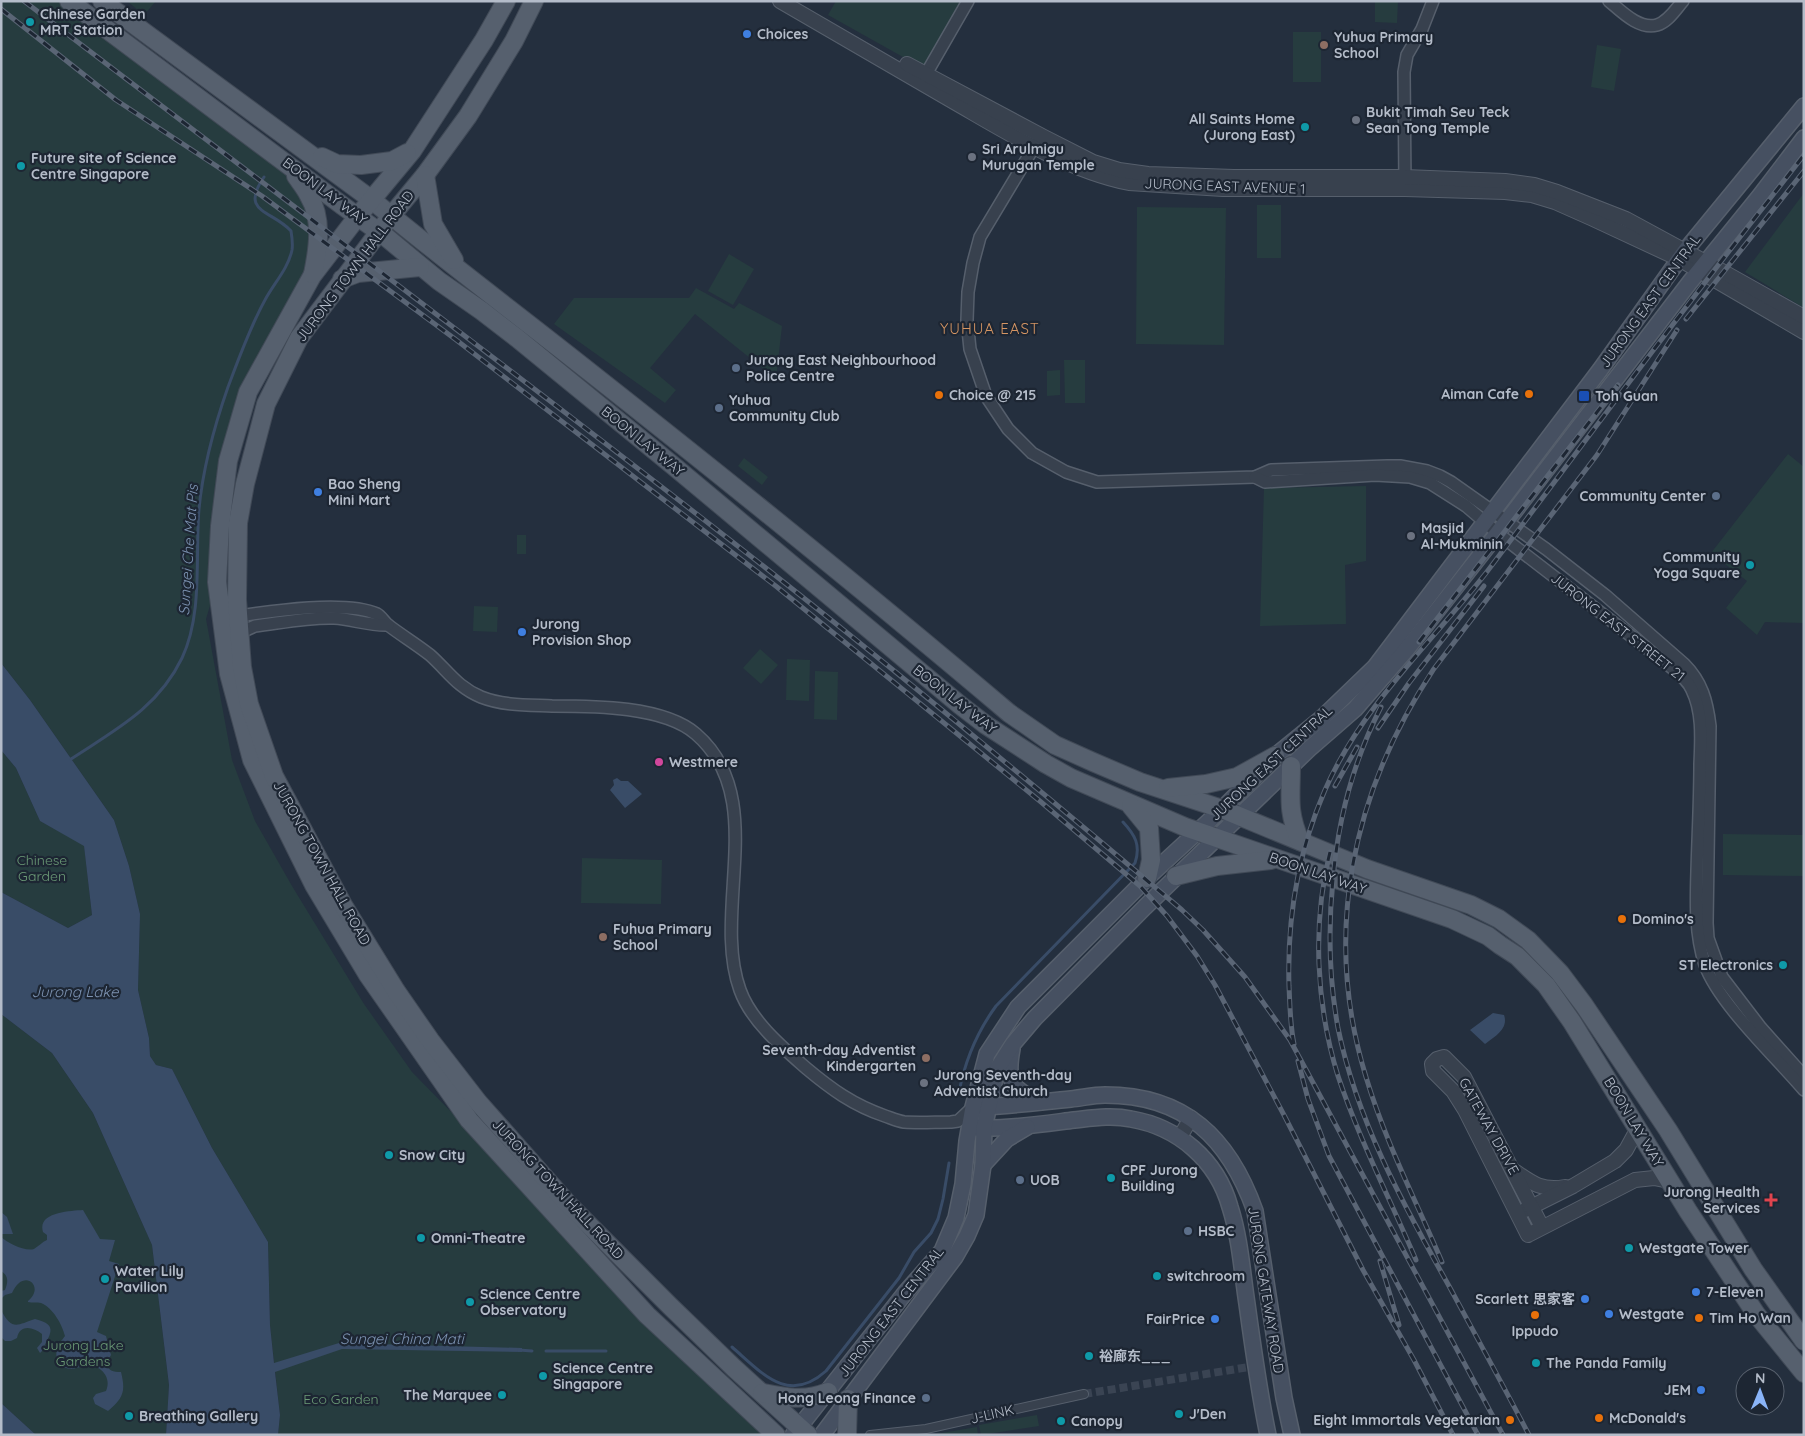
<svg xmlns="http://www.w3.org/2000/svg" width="1805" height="1436" font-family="Quicksand,'Noto Sans SC',sans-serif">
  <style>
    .green { fill: #263c3f }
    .water { fill: #394c67 }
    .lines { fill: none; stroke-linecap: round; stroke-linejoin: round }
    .stream { stroke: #394c67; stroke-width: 3 }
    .pedestrian-tunnel { stroke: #3a4453; stroke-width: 8; stroke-dasharray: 8 4; stroke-linecap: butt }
    .pedestrian-casing { stroke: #565f6c; stroke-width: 10 }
    .minor-casing { stroke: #565f6c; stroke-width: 14 }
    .tertiary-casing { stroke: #565f6c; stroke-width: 16 }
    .secondary-casing { stroke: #565f6c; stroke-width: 18 }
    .primary-casing { stroke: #414a57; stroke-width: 20 }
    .pedestrian { stroke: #38414e; stroke-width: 8 }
    .minor { stroke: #38414e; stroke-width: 11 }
    .tertiary { stroke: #38414e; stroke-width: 14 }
    .secondary { stroke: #465061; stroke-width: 15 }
    .primary { stroke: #56606e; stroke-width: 18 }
    .rail-casing { stroke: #5a6575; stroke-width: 5 }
    .rail { stroke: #1d2633; stroke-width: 3; stroke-dasharray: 9; stroke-linecap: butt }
    .culture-dot { fill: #0f9aa8; stroke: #1d2633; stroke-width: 2 }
    .shop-dot { fill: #3f7fe0; stroke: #1d2633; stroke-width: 2 }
    .education-dot { fill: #8d6e63; stroke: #1d2633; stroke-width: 2 }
    .worship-dot { fill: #6b7280; stroke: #1d2633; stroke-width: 2 }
    .service-dot { fill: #5c6f8a; stroke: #1d2633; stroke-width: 2 }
    .food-dot { fill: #e8710a; stroke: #1d2633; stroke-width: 2 }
    .transit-dot { fill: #1a4fb4; stroke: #1d2633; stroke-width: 2 }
    .hotel-dot { fill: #d1479c; stroke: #1d2633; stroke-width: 2 }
    .health-dot { fill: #e0444e; stroke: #1d2633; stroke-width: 2 }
    .labels { text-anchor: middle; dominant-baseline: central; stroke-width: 4.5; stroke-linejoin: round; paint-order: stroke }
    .poi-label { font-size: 14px; font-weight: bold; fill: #b4bcc9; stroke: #1d2633; text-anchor: start }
    .street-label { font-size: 14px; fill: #b4bcc9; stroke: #1d2633 }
    .park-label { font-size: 14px; fill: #6b9a76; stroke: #1d2633 }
    .neighbourhood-label { font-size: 15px; letter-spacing: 1px; fill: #d59563; stroke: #1d2633 }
    .water-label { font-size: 15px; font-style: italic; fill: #7c92b1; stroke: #1d2633 }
  </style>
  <rect width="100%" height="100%" fill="#242f3e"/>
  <!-- green -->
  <g class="green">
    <polygon points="1,1 69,1 287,163 309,196 315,261 248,392 217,582 206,619 232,760 255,821 292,886 364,1004 412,1072 757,1424 763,1435 278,1435 280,1415 270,1325 268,1242 212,1148 172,1069 156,1065 150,1056 149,1038 138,990 140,914 129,866 114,820 30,700 1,663"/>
    <polygon points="127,1 156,1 144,15"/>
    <polygon points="836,1 966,1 926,74 903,57 828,15"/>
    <polygon points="1375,1 1398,1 1397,23 1375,22"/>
    <rect x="1293" y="32" width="28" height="50"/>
    <polygon points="1597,45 1621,49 1614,91 1591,87"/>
    <polygon points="1804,193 1804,308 1745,272"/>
    <rect x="1257" y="205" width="24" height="53"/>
    <polygon points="1137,207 1226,208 1224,345 1136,344"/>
    <polygon points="729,254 754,269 733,305 708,291"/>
    <polygon points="696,288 734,309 739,303 782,326 776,379 695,314 650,368 676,390 665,403 554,324 574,298 689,298"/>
    <polygon points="1064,360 1085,360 1085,403 1065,403"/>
    <polygon points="1060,370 1060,395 1047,396 1047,371"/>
    <polygon points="1788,454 1804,467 1804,623 1765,622 1757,635 1726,608 1747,581 1711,553"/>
    <polygon points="744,458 768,477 762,485 738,466"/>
    <polygon points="1366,486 1366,561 1345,565 1346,624 1260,626 1264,488"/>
    <rect x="517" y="535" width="9" height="19"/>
    <polygon points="474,606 498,607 497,632 473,631"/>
    <polygon points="760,649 778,665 761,684 743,668"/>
    <polygon points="787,659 810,660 809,701 786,700"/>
    <polygon points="815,671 838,672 837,720 814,719"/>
    <polygon points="1,750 16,768 40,821 84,845 92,915 68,928 1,892"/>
    <polygon points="1723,834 1804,835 1804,876 1723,875"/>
    <polygon points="582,858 662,860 661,904 581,903"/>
    <polygon points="1,1014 52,1053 93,1113 152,1245 169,1385 166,1435 36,1435 1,1403"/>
    <polygon points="1037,1415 1039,1426 981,1435 979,1425"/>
    <polygon points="977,1427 978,1435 930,1435"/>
  </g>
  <!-- water -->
  <g class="water">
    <polygon points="1,663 30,700 114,820 129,866 140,914 138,990 149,1038 150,1056 156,1065 172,1069 212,1148 268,1242 270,1325 274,1363 339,1343 522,1348 522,1352 342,1349 275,1372 280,1415 278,1435 166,1435 169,1385 152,1245 93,1113 52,1053 1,1014 1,892 68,928 92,915 84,846 40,821 16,768 1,750"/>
    <polygon points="617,778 621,781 628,781 642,794 625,808 610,790 614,785 613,780"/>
    <path d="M1493,1013L1504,1015C1509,1029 1494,1037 1485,1044L1470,1030Z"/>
    <path d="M83,1210L100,1239L115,1240L109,1261L119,1264L97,1332L106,1336L111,1355L106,1363C108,1371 113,1372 121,1372C126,1392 123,1398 108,1411L95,1404L93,1398L96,1394L106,1391C112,1377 101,1365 86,1365C81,1366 76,1369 71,1369C61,1369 54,1359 57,1350C58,1345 62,1340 65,1336C62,1324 53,1308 41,1303C37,1302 32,1303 28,1302V1301C46,1286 23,1267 12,1293L5,1295L1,1299V1291L5,1290C8,1282 9,1276 1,1271V1237C8,1243 25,1252 34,1249C39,1246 42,1242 47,1240V1235L43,1232C37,1212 70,1211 83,1210Z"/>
    <polygon points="1,1212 7,1217 13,1234 1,1234"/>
    <path d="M1,1310C12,1331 17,1325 35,1319C60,1325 49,1335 42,1351L40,1353L37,1348L42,1342V1334C33,1327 20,1324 17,1338L11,1341H5L1,1337Z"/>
    <polygon points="1,1403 36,1435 1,1435"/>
  </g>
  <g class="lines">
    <!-- stream -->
    <g class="stream">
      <path d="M71,759C115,730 158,708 182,658C203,614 195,557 199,509C203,467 214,427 228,387C239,358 250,327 265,300C274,283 288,269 292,250C293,244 292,237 291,231C272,210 239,213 264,177"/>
      <path d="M959,1092C965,1061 977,1032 996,1006L1135,863C1141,845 1135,835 1123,822"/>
      <path d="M732,1347C762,1373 788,1405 826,1371L899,1278L914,1252L931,1233L938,1219L943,1199L949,1163"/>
      <polyline points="519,1350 532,1351"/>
      <polyline points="546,1351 606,1351"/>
    </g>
    <!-- pedestrian-tunnel -->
    <polyline class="pedestrian-tunnel" points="1084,1394 1255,1366"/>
    <!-- pedestrian casing -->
    <g class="pedestrian-casing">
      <polyline id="pedestrian" points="870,1435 926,1429 1084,1394"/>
    </g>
    <!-- minor casing -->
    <g class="minor-casing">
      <g id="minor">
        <path d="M1609,1C1621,11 1639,30 1657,25C1668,22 1676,9 1683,1"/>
        <polyline points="922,81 968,1"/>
        <path d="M1037,142L980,237L973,263L968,292L967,320L970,349L986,396L1008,429L1032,453L1066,472L1097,482L1255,477L1271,470L1387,466H1400L1427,471L1440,476L1451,482L1546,549L1605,595L1684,664C1702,682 1707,701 1710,726L1707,923L1708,938L1722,977L1761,1028L1804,1076"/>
        <polyline points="1405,185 1404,72 1407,55 1422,29 1433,1"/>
        <path d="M1255,477L1265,482L1375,475L1410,477L1430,483L1466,506L1500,535L1666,663C1675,671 1687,678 1692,690C1703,712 1701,740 1700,764C1700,800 1698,835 1697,871C1696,903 1695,934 1705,965C1719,1004 1776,1057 1804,1090"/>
        <path d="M239,616C272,611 346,600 377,614C381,616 384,622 388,625C401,635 416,644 430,655C448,671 457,687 481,697C504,706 528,705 552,706C594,706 664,706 696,734C770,798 711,910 740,990C751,1021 782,1047 806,1068C831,1089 853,1105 885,1116C891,1118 898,1121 904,1122C919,1123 935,1122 951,1122L958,1121L973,1107"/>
        <path d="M239,636L246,630L255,626C280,623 308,617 334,618C352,619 370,626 388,625"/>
      </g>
    </g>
    <!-- tertiary casing -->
    <g class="tertiary-casing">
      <g id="tertiary">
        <path d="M780,1C838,35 896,68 954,102C1008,133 1068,171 1129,183L1223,189H1405L1505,192L1532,195L1555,202L1591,218L1679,259L1804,332"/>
        <polyline points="907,64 1044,137 1093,162 1119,170 1148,174 1234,177 1405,177 1505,181 1534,185 1557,192 1626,219 1720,270 1804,317"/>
        <polyline points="1180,1137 1191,1118"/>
        <path d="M1516,1172C1533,1184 1543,1191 1565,1187"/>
        <polyline points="1525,1210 1573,1186 1615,1161 1626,1150 1638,1128"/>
        <polyline points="1542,1227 1464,1077 1444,1057 1437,1059 1432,1064 1433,1071 1453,1091 1465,1110 1528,1235 1635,1180 1654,1178 1669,1181"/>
      </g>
    </g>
    <!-- secondary casing -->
    <g class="secondary-casing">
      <g id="secondary">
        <path d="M1012,1049C1006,1081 1011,1089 1040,1102"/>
        <path d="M980,1107C1010,1106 1040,1102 1071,1099C1082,1098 1093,1095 1105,1095C1185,1095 1229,1138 1255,1211L1284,1398L1292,1435"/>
        <path d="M976,1128C1009,1129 1042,1124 1074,1120C1093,1118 1112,1115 1131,1119C1178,1127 1217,1160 1230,1207C1240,1238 1242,1271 1247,1304C1253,1348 1259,1392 1268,1435"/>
        <polyline points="983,1165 1007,1139 1027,1127"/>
        <polyline points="793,1435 905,1293 942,1251 956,1218 963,1184 967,1141 973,1107 987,1054 1018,1007 1147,878 1222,809 1275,756 1322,718 1375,667 1600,370 1685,251 1804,106"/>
        <polyline points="822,1435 955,1257 967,1236 976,1215 983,1165 984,1128 997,1069 1013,1044 1035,1018 1145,907 1309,749 1355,709 1407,649 1487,547 1690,282 1759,197 1804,138"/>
      </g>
    </g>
    <!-- primary casing -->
    <g class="primary-casing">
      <g id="primary">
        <polyline points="69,1 343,206 386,237 439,281 482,311 517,338 676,468 960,705 986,725 1046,764 1071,778 1185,827 1452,919 1488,936 1500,945 1517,956 1546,985 1572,1022 1688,1211 1756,1314 1804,1373"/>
        <path d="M102,1L372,200C443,259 518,315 591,373C732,484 872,597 1009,713L1055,745L1093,762L1140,782L1222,809L1367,869L1471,905L1499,919L1528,940L1560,973L1584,1005L1668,1130L1753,1269L1804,1341"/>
        <polyline points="506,1 484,40 412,151 358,216 312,276 248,392 228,461 220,526 217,582 229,674 252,760 314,885 368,975 469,1120 647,1315 776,1435"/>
        <polyline points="534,1 514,41 468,116 425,175 391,216 299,338 266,404 245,484 238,523 237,600 242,667 249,704 274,776 343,905 396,991 430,1040 478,1102 569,1205 670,1306 734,1368 808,1435"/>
        <polyline points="322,157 337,164 361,165 392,161 407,153"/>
        <polyline points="425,175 433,224 454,260"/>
        <path d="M296,176C300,182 306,189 309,196C323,219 318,249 313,274"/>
        <polyline points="342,279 358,273 420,267"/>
        <path d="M1291,766C1291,798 1287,810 1300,841"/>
        <polyline points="1168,788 1206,784 1237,777 1275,756"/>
        <polyline points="1131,806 1149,828 1151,860 1147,878"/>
        <polyline points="1176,876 1217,866 1271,860"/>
        <path d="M762,1393C788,1397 802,1402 828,1392"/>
        <polyline points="847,1435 848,1399"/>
      </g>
    </g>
    <!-- pedestrian -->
    <use href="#pedestrian" class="pedestrian"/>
    <!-- minor -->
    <use href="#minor" class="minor"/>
    <!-- tertiary -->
    <use href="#tertiary" class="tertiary"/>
    <!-- secondary -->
    <use href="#secondary" class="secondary"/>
    <!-- primary -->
    <use href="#primary" class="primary"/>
    <!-- rail casing -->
    <g class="rail-casing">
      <g id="rail">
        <path d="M24,1C275,193 528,381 776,576C914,685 1048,797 1182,910L1203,930L1245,977L1290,1040L1503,1435"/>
        <polyline points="1,9 116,100 262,196 455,339 777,587 1041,802 1140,886 1167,916 1197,956 1215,985 1285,1117 1363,1270 1414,1360 1453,1435"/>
        <polyline points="1686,319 1804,171"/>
        <polyline points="1419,642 1618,385"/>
        <path d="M1381,707C1354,760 1338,820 1333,879C1328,929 1329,979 1338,1028C1357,1121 1403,1204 1449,1286C1476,1336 1503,1385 1529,1435"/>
        <polyline points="1378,728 1409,683 1484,586"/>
        <polyline points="1335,786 1357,747"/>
        <path d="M1330,852C1312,924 1316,1005 1338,1076C1359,1139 1390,1199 1416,1260"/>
        <path d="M1294,1044C1290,1025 1290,1005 1289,986C1287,918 1298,852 1325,790C1361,707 1431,643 1486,573C1554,483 1621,392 1690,302C1727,253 1766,204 1804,155"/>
        <polyline points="1298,1061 1308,1099 1329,1156 1478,1435"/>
        <polyline points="1380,1261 1399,1325"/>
        <path d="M1442,1262C1416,1201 1385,1141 1366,1077C1322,934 1352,793 1433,670L1597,455L1677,330"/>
      </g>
    </g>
    <!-- rail -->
    <use href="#rail" class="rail"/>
  </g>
  <!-- markers -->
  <g class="culture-dot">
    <circle cx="30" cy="22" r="5"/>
    <circle cx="1305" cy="127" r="5"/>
    <circle cx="21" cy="166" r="5"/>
    <circle cx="1750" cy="565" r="5"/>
    <circle cx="1783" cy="965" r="5"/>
    <circle cx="389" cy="1155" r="5"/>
    <circle cx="1111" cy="1178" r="5"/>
    <circle cx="421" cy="1238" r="5"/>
    <circle cx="1629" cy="1248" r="5"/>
    <circle cx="1157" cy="1276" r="5"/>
    <circle cx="105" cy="1279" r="5"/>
    <circle cx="470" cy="1302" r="5"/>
    <circle cx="1089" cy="1356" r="5"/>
    <circle cx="1536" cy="1363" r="5"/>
    <circle cx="543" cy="1376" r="5"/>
    <circle cx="502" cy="1395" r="5"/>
    <circle cx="1179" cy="1414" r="5"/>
    <circle cx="129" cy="1416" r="5"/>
    <circle cx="1061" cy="1421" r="5"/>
  </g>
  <g class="shop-dot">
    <circle cx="747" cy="34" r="5"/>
    <circle cx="318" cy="492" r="5"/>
    <circle cx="522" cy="632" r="5"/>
    <circle cx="1696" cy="1292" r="5"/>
    <circle cx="1585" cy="1299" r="5"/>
    <circle cx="1609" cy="1314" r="5"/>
    <circle cx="1215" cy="1319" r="5"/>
    <circle cx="1701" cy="1390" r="5"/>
  </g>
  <g class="education-dot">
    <circle cx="1324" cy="45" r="5"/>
    <circle cx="603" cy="937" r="5"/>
    <circle cx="926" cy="1058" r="5"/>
  </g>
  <g class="worship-dot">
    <circle cx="1356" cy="120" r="5"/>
    <circle cx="972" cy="157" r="5"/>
    <circle cx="1411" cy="536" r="5"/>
    <circle cx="924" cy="1083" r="5"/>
  </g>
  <g class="service-dot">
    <circle cx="736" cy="368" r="5"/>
    <circle cx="719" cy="408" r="5"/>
    <circle cx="1716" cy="496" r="5"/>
    <circle cx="1020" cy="1180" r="5"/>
    <circle cx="1188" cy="1231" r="5"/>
    <circle cx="926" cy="1398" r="5"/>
  </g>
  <g class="food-dot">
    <circle cx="1529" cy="394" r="5"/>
    <circle cx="939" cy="395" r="5"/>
    <circle cx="1622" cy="919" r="5"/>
    <circle cx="1535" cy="1315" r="5"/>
    <circle cx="1699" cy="1318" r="5"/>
    <circle cx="1599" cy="1418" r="5"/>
    <circle cx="1510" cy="1420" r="5"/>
  </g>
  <rect class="transit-dot" x="1578" y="390" width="12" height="12" rx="2.5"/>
  <circle class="hotel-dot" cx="659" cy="762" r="5"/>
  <path class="health-dot" d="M1768.5 1192.5h5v5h5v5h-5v5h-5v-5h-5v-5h5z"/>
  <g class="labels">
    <!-- poi labels -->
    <g class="poi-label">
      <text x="40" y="14">Chinese Garden<tspan x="40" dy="16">MRT Station</tspan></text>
      <text x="757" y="34">Choices</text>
      <text x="1334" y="37">Yuhua Primary<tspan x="1334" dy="16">School</tspan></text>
      <text x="1366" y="112">Bukit Timah Seu Teck<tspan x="1366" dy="16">Sean Tong Temple</tspan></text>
      <text x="1295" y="119" text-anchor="end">All Saints Home<tspan x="1295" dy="16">(Jurong East)</tspan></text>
      <text x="982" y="149">Sri Arulmigu<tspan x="982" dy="16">Murugan Temple</tspan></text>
      <text x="31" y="158">Future site of Science<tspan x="31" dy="16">Centre Singapore</tspan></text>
      <text x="746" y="360">Jurong East Neighbourhood<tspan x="746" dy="16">Police Centre</tspan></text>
      <text x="1519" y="394" text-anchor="end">Aiman Cafe</text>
      <text x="949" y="395">Choice @ 215</text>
      <text x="1595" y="396">Toh Guan</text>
      <text x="729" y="400">Yuhua<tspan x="729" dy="16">Community Club</tspan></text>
      <text x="328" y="484">Bao Sheng<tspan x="328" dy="16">Mini Mart</tspan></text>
      <text x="1706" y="496" text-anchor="end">Community Center</text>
      <text x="1421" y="528">Masjid<tspan x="1421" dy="16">Al-Mukminin</tspan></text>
      <text x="1740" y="557" text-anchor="end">Community<tspan x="1740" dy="16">Yoga Square</tspan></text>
      <text x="532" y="624">Jurong<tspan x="532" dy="16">Provision Shop</tspan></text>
      <text x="669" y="762">Westmere</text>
      <text x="1632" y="919">Domino's</text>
      <text x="613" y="929">Fuhua Primary<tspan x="613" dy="16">School</tspan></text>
      <text x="1773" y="965" text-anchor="end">ST Electronics</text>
      <text x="916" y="1050" text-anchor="end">Seventh-day Adventist<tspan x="916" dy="16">Kindergarten</tspan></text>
      <text x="934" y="1075">Jurong Seventh-day<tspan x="934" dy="16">Adventist Church</tspan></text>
      <text x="399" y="1155">Snow City</text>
      <text x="1121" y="1170">CPF Jurong<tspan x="1121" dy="16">Building</tspan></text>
      <text x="1030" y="1180">UOB</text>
      <text x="1760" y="1192" text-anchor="end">Jurong Health<tspan x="1760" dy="16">Services</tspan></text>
      <text x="1198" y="1231">HSBC</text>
      <text x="431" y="1238">Omni-Theatre</text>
      <text x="1639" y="1248">Westgate Tower</text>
      <text x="115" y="1271">Water Lily<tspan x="115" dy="16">Pavilion</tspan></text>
      <text x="1167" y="1276">switchroom</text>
      <text x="1706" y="1292">7-Eleven</text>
      <text x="480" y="1294">Science Centre<tspan x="480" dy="16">Observatory</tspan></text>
      <text x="1575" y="1299" text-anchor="end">Scarlett 思家客</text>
      <text x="1619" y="1314">Westgate</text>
      <text x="1709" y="1318">Tim Ho Wan</text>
      <text x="1205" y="1319" text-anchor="end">FairPrice</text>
      <text x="1535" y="1331" text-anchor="middle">Ippudo</text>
      <text x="1099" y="1356">裕廊东___</text>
      <text x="1546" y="1363">The Panda Family</text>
      <text x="553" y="1368">Science Centre<tspan x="553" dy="16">Singapore</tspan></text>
      <text x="1691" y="1390" text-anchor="end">JEM</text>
      <text x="492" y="1395" text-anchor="end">The Marquee</text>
      <text x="916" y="1398" text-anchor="end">Hong Leong Finance</text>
      <text x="1189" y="1414">J'Den</text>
      <text x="139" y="1416">Breathing Gallery</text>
      <text x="1609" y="1418">McDonald's</text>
      <text x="1500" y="1420" text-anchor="end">Eight Immortals Vegetarian</text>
      <text x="1071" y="1421">Canopy</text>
    </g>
    <!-- street labels -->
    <g class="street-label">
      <text transform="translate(1225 186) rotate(2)">JURONG EAST AVENUE 1</text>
      <text transform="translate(325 191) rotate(37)">BOON LAY WAY</text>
      <text transform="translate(355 266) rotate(-53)">JURONG TOWN HALL ROAD</text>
      <text transform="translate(1650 301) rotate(-54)">JURONG EAST CENTRAL</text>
      <text transform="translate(643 441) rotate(39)">BOON LAY WAY</text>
      <text transform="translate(1618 627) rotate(38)">JURONG EAST STREET 21</text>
      <text transform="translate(955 699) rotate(38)">BOON LAY WAY</text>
      <text transform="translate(1271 763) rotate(-43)">JURONG EAST CENTRAL</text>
      <text transform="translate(322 863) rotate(61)">JURONG TOWN HALL ROAD</text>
      <text transform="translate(1318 873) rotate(19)">BOON LAY WAY</text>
      <text transform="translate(1634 1122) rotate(59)">BOON LAY WAY</text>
      <text transform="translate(1489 1126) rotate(61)">GATEWAY DRIVE</text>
      <text transform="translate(558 1189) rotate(47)">JURONG TOWN HALL ROAD</text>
      <text transform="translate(1266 1290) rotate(81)">JURONG GATEWAY ROAD</text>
      <text transform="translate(891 1312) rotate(-52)">JURONG EAST CENTRAL</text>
      <text transform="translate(992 1414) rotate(-13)">J-LINK</text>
    </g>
    <!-- park labels -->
    <g class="park-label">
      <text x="42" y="860">Chinese<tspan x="42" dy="16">Garden</tspan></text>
      <text x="83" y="1345">Jurong Lake<tspan x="83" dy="16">Gardens</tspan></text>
      <text x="341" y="1399">Eco Garden</text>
    </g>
    <!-- neighbourhood labels -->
    <g class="neighbourhood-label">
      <text x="990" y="328">YUHUA EAST</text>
    </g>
    <!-- water labels -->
    <g class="water-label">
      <text transform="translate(188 550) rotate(-86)">Sungei Che Mat Pis</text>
      <text x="75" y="991">Jurong Lake</text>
      <text x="402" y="1338">Sungei China Mati</text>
    </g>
  </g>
  <!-- border -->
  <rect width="1805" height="1436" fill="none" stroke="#b4bcc9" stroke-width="5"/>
  <!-- north arrow -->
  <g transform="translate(1760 1391) rotate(1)"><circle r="24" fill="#1d2633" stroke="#59626f"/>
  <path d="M0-4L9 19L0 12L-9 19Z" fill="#8ab4f8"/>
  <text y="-8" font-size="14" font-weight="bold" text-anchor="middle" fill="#b4bcc9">N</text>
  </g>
</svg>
